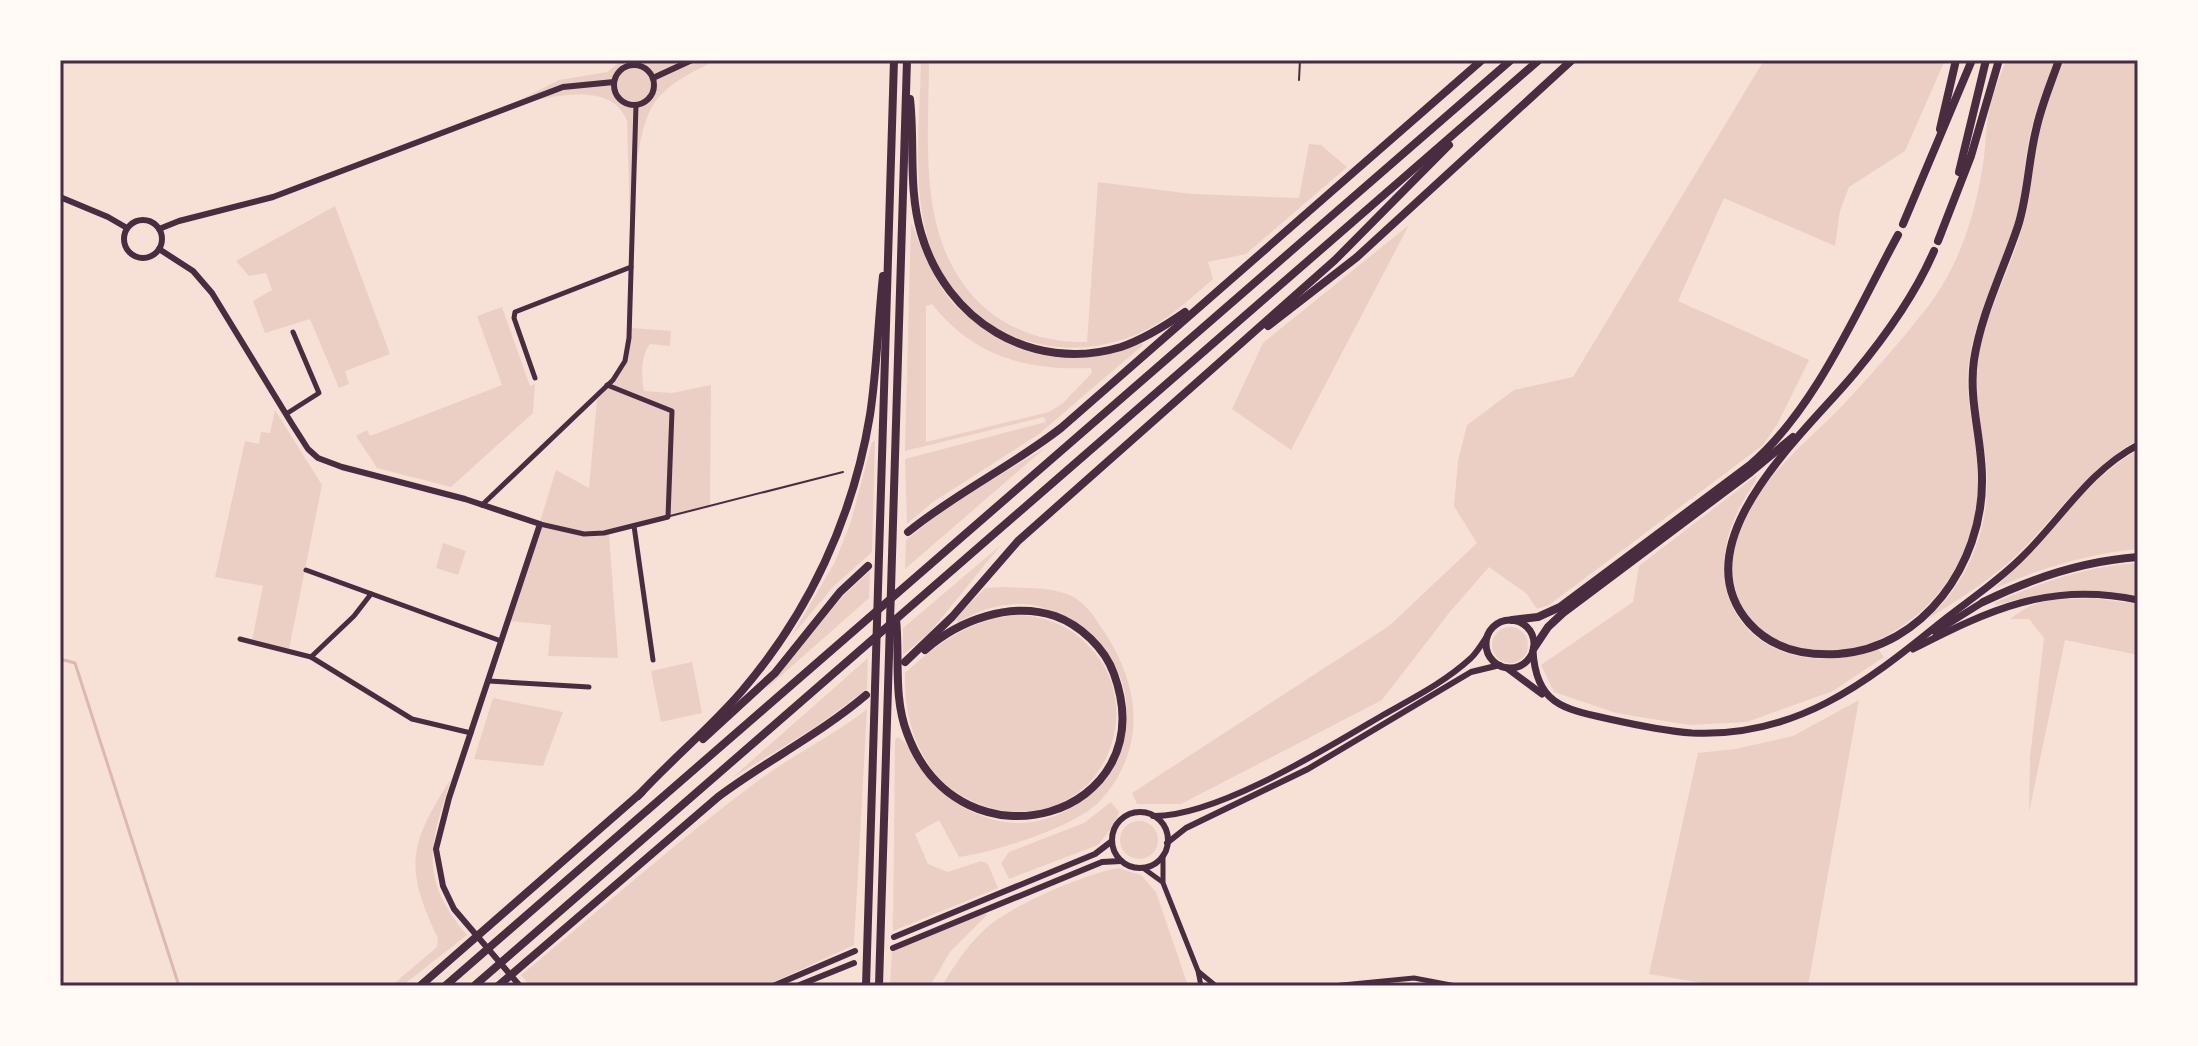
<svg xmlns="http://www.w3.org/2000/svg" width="2198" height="1046" font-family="Arial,sans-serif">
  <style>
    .green { fill: #ebcfc5; fill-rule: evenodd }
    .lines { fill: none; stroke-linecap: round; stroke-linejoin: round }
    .stream { stroke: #dcb8b0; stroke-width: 3 }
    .service { stroke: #4a2c40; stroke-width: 2 }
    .minor { stroke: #4a2c40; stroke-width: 5 }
    .tertiary { stroke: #4a2c40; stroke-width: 6 }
    .secondary { stroke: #4a2c40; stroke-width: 6 }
    .primary { stroke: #4a2c40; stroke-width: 7 }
    .trunk { stroke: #4a2c40; stroke-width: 8 }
    .motorway { stroke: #4a2c40; stroke-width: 8 }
    .neatline { fill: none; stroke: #4a2c40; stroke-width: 3 }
  </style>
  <rect width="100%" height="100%" fill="#f7e1d7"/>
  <!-- green -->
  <g class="green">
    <path d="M622,60H717C694,71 670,82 655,102C632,134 635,216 631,257L627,121C610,77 545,100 510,105L559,80L607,72Z"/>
    <path d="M921,60H929C929,145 915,245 985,308C1014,333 1050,343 1087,342L1098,182L1192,194L1299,198L1309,144L1321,145L1347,167L1246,254L1208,262L1213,279C1191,298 1167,321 1140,333C1051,372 954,331 927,236C912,180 920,117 921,60Z"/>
    <polygon points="1764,60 1945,60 1905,151 1849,187 1840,211 1835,246 1724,198 1678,301 1809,360 1778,423 1763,445 1549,605 1537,609 1527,594 1489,567 1449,613 1382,700 1181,804 1137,804 1132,793 1389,626 1477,543 1454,506 1458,461 1467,425 1514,390 1573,377"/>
    <path d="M2006,60H2055C2047,82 2037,105 2032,127C2024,155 2025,184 2018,212C2004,263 1977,309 1969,361C1964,395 1974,427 1977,461C1984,527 1956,590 1901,627C1872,647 1834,657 1799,648C1769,641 1742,619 1735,588C1717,511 1795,454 1842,406C1871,375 1900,342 1926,309C1960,266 1977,210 1984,157C1986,140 1986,124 1990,107C1993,91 2001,75 2006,60Z"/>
    <path d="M2063,60H2138V440C2087,468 2058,515 2017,555C1989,581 1958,600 1926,620C1972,579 1992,522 1986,461C1982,429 1974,398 1978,364C1983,316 2010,272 2023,225C2032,192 2033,157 2041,123C2047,102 2056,81 2063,60Z"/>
    <polygon points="335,206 390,354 345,371 349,384 339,388 310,319 265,333 253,301 272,290 266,273 249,276 236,261"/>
    <path d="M911,222C920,245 929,269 943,290C950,302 962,312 973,321C1025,364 1081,366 1142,343L1143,345L1039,434L933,502L907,524L905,459L1046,422L1044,417L905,451ZM932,304C973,356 1026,371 1091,368L1092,373L1062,404L1049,412L926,442V306Z"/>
    <polygon points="1409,225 1291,450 1232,409 1263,343"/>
    <polygon points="502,307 530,386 535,384 533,413 451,487 377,468 356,436 367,430 370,436 502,385 477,316"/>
    <path d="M632,328L671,331L670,346L650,344C641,355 641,377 644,391L672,393L711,385L710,507L609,533L618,658L548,656L551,625L509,621L556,470L589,488L597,400L616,380L628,360Z"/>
    <polygon points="275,410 322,485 288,654 252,640 263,586 215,577 245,441 259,444 261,432 270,433"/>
    <polygon points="875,441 872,552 833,587 791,637 835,562 851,521 872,442"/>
    <polygon points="1045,448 905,569 906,540 953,503"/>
    <path d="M2138,450V549C2088,554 2040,568 1994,589C2043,544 2081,483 2138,450Z"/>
    <path d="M1757,475C1756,482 1750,489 1746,496C1736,513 1727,533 1725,553C1714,643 1805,679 1877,648L1884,657L1833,691L1747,722L1689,725L1616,713L1554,692L1541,665L1633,602L1639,566Z"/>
    <polygon points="443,543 466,551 458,575 436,568"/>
    <polygon points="1001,545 930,632 903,655 903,628"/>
    <path d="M2138,563V597C2085,588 2047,591 1996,605L1994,603C2040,583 2087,566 2138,563Z"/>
    <polygon points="870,571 869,598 766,689 842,597"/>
    <path d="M1006,587C1025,588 1048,587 1067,594C1083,600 1092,613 1101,627C1140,683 1149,747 1100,801C1076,827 994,852 959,857L939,820L915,834L928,864L948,872L981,861L988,864L998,888L893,931L895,741L897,737C910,741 922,773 933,784C948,800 970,813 991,819C1073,843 1152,753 1119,674C1110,653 1089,641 1072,627C1065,622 1059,616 1052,612C1025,596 984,606 959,622L954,620L985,588Z"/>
    <path d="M2092,598L2138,604V655L2065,640L2029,812L2030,757L2044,638L2029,619H2010C2038,596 2058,600 2092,598Z"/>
    <path d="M1016,615C1052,616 1078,630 1099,658C1112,676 1118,700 1116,722C1108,799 1031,833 966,798C953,791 941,782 933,771C911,740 904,709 905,673C938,643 971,619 1016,615Z"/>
    <circle cx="1510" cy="645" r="18"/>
    <polygon points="868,658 867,689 814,728 732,778"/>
    <polygon points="692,662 702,713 661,722 651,671"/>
    <polygon points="493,698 563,712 543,766 474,759"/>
    <polygon points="1859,700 1808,986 1720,986 1649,974 1698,753 1735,749 1793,736"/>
    <path d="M867,709L854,945L765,986H530L521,975C600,910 677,841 759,780C794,754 833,736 867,709Z"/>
    <path d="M451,779C430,845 418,877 467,935L402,986H391L437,947L438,938C404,867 409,844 451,779Z"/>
    <polygon points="1111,802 1119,812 1114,825 1098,845 1009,879 1001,863 1009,852 1084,823"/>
    <circle cx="1139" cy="840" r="19"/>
    <path d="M1118,868L1141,875L1156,892L1188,986H942C953,967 967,946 983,931C1007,907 1084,874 1118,868Z"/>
    <polygon points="986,913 987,915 950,952 930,986 890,986 892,951"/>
  </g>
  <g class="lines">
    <!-- stream -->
    <polyline class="stream" points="60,659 75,663 179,986"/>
    <!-- service -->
    <g class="service">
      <polyline points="1299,80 1300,60"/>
      <polyline points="670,516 843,472"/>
    </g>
    <!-- minor -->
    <g class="minor">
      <polyline points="634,65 635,60"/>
      <polyline points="535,378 514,318 515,312 631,267"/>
      <polyline points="286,414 319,393 293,332"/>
      <polyline points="482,505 613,380 625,361 629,338 636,105"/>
      <polyline points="540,524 584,534 604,533 668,517 672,411 607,385"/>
      <polyline points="634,526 653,660"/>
      <polyline points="306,570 501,641"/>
      <polyline points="240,639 311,657 412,719 471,733"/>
      <polyline points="311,657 354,616 371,594"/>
      <polyline points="489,681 589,687"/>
      <polyline points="1163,855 1163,883 1198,971 1201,986"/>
      <polyline points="1143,868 1161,881"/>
      <polyline points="1199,972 1216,986"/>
      <polyline points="1332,986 1414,978 1456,986"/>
    </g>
    <!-- tertiary -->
    <g class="tertiary">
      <circle cx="634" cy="85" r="20"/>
      <polyline points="653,78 692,60"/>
      <polyline points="60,197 108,217 127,228"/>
      <circle cx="143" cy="239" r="19"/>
      <polyline points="159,229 179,221 273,197 563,87 614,82"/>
      <polyline points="159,249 193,271 212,293 292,424 308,449 318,458 342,467 465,499 540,524 449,798 436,849 443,886 454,909 520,986"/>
    </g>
    <!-- secondary -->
    <g class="secondary">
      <circle cx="1140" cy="840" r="28"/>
      <path d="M1153,816C1216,817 1327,748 1383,715C1413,698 1445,682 1471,658C1478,651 1483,642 1489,633"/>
      <polyline points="1167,843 1186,828 1308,769 1471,672 1500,665"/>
      <polyline points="894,937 1095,854 1112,841"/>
      <polyline points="893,948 1102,862 1121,861"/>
      <polyline points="773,986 855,951"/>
      <polyline points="797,986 854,963"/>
    </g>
    <!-- primary -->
    <g class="primary">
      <circle cx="1510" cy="644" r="24"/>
      <polyline points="1935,632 1983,602"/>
      <path d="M1913,649C1989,610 2050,581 2138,600"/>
      <path d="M1533,651C1536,704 1563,709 1609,719C1636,725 1664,731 1692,733C1795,738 1865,684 1940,623C1969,600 2000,580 2025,554C2062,517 2090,470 2138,445"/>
      <polyline points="1507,668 1542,694"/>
    </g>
    <!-- trunk -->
    <path class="trunk" d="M1983,602C2032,578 2083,561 2138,557"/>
    <!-- motorway -->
    <g class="motorway">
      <path d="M910,99C915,143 908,189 921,233C946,320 1031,374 1121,347C1144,339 1165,326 1185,312"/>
      <polyline points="1940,129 1956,60"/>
      <polyline points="1959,172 1986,60"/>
      <polyline points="1903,224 1972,60"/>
      <polyline points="1938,241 1971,156 1999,60"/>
      <path d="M1934,251C1915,295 1884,338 1854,374C1807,431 1678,542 1749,623C1772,649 1805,656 1838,654C1924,648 1982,563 1982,482C1983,441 1968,402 1974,360C1981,314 2003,271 2018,226C2028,195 2028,162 2036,130C2041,106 2051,83 2059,60"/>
      <polyline points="1268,326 1357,257 1572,60"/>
      <path d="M908,532C956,493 1012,466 1061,428L1482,60"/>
      <path d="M896,619C900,657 893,696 907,733C960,878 1166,817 1114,674C1105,648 1080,625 1055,616C1011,601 959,620 925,650"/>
      <path d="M1512,620L1538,617L1560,607L1750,465C1815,410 1857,310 1898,235"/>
      <polyline points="1534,648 1548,627 1563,613 1751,472 1793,437"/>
      <polyline points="905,662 952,617 1018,541 1335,260 1449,145"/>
      <polyline points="703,739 775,673 840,592 868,566"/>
      <path d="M638,796C671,760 709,729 741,692C809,613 853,518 870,415C877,369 878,322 883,276"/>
      <polyline points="420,986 642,792"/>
      <polyline points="445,986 1511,60"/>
      <polyline points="474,986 1539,60"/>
      <path d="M498,986L718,797C766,761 820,734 866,695"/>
      <polyline points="866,986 894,60"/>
      <polyline points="879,986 907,60"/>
    </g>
  </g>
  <!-- border -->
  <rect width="2198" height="1046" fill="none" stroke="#fffaf5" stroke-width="124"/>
  <rect x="62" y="62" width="2074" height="922" class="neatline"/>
</svg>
